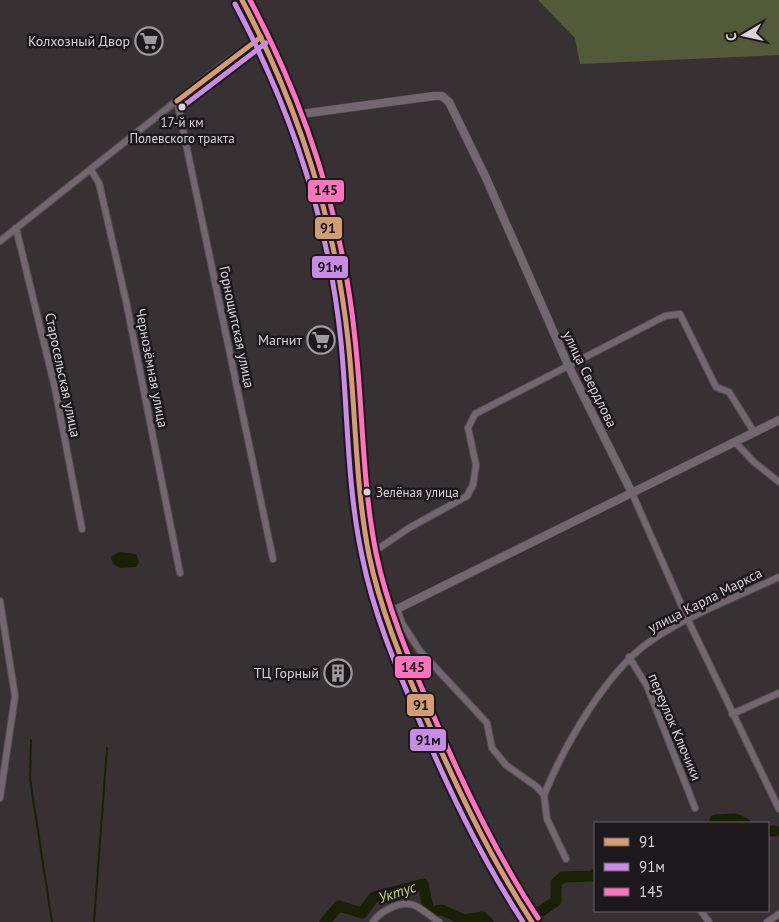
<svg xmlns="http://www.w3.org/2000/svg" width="779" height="922" font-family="'PT Sans',sans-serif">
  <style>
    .green { fill: #535a3a }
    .water { fill: #1a2006 }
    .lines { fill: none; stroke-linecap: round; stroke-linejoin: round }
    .stream { stroke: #1a2006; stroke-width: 2 }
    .river { stroke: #1a2006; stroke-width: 11 }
    .minor-casing { stroke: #534f51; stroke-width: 8 }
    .tertiary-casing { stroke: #534f51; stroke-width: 9 }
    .primary-casing { stroke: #534f51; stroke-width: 12 }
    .minor { stroke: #73676f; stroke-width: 6 }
    .tertiary { stroke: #73676f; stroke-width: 8 }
    .primary { stroke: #756770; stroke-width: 10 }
    .bus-1-casing { stroke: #1d181b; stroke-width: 9 }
    .bus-2-casing { stroke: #1d181b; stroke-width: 9 }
    .bus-3-casing { stroke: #1d181b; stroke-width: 9 }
    .bus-1 { stroke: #d39c74; stroke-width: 5 }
    .bus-2 { stroke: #ca8be6; stroke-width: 5 }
    .bus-3 { stroke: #fc73be; stroke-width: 5 }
    .bus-dot { fill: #d9d2d6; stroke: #1d181b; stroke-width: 2 }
    .labels { text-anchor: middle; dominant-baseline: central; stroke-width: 5; stroke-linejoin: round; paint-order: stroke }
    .bus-label { font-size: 13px; fill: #d9d2d6; stroke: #1d181b }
    .poi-label { font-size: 14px; fill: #d9d2d6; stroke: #1d181b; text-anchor: end }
    .street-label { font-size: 14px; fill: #d9d2d6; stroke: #1d181b }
    .water-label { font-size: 15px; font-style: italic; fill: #c0d680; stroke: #1d181b }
    .line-badge { stroke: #1d181b; stroke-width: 2 }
    .pale-badge-label { font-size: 14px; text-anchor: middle; font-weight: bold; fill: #111 }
  </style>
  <rect width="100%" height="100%" fill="#373134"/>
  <!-- green -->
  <polygon class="green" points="538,0 779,0 779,55 580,64 575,38"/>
  <!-- water -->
  <polygon class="water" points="119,552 136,554 139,562 136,567 120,568 113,564 111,557"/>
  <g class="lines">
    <!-- stream -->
    <g class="stream">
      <polyline points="31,740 30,779 52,922"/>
      <polyline points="94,922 107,748"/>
    </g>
    <!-- river -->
    <g class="river">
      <polyline points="715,823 715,820 735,819 745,823"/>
      <polyline points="768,831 775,831"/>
      <polyline points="540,912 556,901 556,883 563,877 593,876 595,874"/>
      <polyline points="325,922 339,906 362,913 374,897 423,884 429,912 442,910 464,920 482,917 488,922"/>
    </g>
    <!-- minor casing -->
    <g class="minor-casing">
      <g id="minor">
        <polyline points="177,101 273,559"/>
        <polyline points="91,170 99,183 126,301 180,573"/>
        <polyline points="16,228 55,388 82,529"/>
        <polyline points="0,241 223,64 261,37"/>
        <polyline points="735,442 754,462 779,482"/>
        <polyline points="632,493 688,620 779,809"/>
        <polyline points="369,555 409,528 467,496 473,485 476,465 468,428 475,414 665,316 680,314 716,387 729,392 754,432"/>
        <polyline points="0,601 15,696 0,798"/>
        <polyline points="397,609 402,623 420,651 487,723 492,748 506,765 537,787 544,795"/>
        <polyline points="629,657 647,686 695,808"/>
        <polyline points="732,714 779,693"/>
        <path d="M544,795C564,746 607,670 652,640C690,614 737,597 779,577"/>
        <polyline points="544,795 547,819 566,859"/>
        <polyline points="701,911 709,922"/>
        <path d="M373,922C380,911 403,899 416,906C424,910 431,917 439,922"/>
        <polyline points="767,922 779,914"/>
      </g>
    </g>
    <!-- tertiary casing -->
    <g class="tertiary-casing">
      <g id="tertiary">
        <polyline points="294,115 434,96 442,96 449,102 486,178 568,365 632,493"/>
        <polyline points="385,615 779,420"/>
      </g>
    </g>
    <!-- primary casing -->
    <g class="primary-casing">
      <path id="primary" d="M242,0C298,98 337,228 348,340C355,412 355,484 369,555C380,608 401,659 422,708C453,782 487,856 532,922"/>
    </g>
    <!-- minor -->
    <use href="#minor" class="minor"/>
    <!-- tertiary -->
    <use href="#tertiary" class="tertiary"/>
    <!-- primary -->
    <use href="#primary" class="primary"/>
    <!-- bus-1 casing -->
    <g class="bus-1-casing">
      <g id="bus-1">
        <path d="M242,0C298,106 335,220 348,340C356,412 355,484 369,555C380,608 401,659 422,708C454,782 488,854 532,922"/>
        <polyline points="177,101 261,37"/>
      </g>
    </g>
    <!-- bus-2 casing -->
    <g class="bus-2-casing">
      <g id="bus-2">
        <path d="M235,4C291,109 329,223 341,342C348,414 347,486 362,556C373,611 394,662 416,713C447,786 480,856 523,922"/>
        <polyline points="182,107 266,43"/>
      </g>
    </g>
    <!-- bus-3 casing -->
    <g class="bus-3-casing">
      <path id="bus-3" d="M250,0C306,106 343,220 355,339C363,410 362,482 376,553C387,606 408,656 429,705C460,779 494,851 538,918"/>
    </g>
    <!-- bus-1 -->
    <use href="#bus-1" class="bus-1"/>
    <!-- bus-2 -->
    <use href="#bus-2" class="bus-2"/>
    <!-- bus-3 -->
    <use href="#bus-3" class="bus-3"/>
  </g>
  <!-- icons -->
  <defs>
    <g id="supermarket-ring" transform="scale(1.4375)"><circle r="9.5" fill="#1d181b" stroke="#a09a9d" stroke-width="1.5"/><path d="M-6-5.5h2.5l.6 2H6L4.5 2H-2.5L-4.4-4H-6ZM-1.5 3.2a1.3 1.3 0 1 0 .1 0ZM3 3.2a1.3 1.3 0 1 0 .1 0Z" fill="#a09a9d"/></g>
    <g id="building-ring" transform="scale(1.4375)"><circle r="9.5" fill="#1d181b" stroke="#a09a9d" stroke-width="1.5"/><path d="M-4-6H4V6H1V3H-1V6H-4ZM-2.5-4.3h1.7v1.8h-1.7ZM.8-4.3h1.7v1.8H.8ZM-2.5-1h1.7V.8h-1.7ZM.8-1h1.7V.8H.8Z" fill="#a09a9d"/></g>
  </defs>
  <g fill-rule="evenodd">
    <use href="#supermarket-ring" x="149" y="41"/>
    <use href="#supermarket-ring" x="321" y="340"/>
    <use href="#building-ring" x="338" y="673"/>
  </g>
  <!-- markers -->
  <g class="bus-dot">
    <circle cx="182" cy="107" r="4.5"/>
    <circle cx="367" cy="492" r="4.5"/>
  </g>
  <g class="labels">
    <!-- bus labels -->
    <g class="bus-label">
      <text x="182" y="122">17-й км<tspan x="182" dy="16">Полевского тракта</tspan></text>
      <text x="376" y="492" text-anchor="start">Зелёная улица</text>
    </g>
    <!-- poi labels -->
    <g class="poi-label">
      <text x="130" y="41">Колхозный Двор</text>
      <text x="302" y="340">Магнит</text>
      <text x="319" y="673">ТЦ Горный</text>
    </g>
    <!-- street labels -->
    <g class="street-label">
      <text transform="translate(237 327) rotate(78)">Горнощитская улица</text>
      <text transform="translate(152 368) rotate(79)">Чернозёмная улица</text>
      <text transform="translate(63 375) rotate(78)">Старосельская улица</text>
      <text transform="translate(590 379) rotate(64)">улица Свердлова</text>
      <text transform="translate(705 600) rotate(-27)">улица Карла Маркса</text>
      <text transform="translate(675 727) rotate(67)">переулок Ключики</text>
    </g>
    <!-- water labels -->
    <g class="water-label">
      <text transform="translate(397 892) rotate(-18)">Уктус</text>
    </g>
  </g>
  <g class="line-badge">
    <rect x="307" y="179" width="38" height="24" rx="5" fill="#fc73be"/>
    <rect x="314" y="216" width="29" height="24" rx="5" fill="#d39c74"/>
    <rect x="311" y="255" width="38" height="24" rx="5" fill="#ca8be6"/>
    <rect x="394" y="655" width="38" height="24" rx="5" fill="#fc73be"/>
    <rect x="406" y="693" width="29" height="24" rx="5" fill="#d39c74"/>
    <rect x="409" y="728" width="38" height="24" rx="5" fill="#ca8be6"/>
  </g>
  <g class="pale-badge-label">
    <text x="326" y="195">145</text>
    <text x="328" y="233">91</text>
    <text x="330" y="272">91м</text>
    <text x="413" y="672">145</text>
    <text x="421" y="710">91</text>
    <text x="428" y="745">91м</text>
  </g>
  <!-- legend -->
  <rect x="594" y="822" width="175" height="90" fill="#1d181b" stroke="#686266"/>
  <rect x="604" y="838" width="25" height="8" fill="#d39c74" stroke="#686266"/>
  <text x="639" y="847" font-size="15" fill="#d9d2d6">91</text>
  <rect x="604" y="863" width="25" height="8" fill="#ca8be6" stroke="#686266"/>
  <text x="639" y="872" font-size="15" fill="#d9d2d6">91м</text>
  <rect x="604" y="888" width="25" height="8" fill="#fc73be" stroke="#686266"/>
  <text x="639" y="897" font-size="15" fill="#d9d2d6">145</text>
  <!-- north arrow -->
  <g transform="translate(744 35) rotate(261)" stroke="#1d181b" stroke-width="4" paint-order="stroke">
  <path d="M0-4L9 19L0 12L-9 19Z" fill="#d9d2d6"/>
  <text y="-8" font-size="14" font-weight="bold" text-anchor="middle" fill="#d9d2d6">С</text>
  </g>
</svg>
